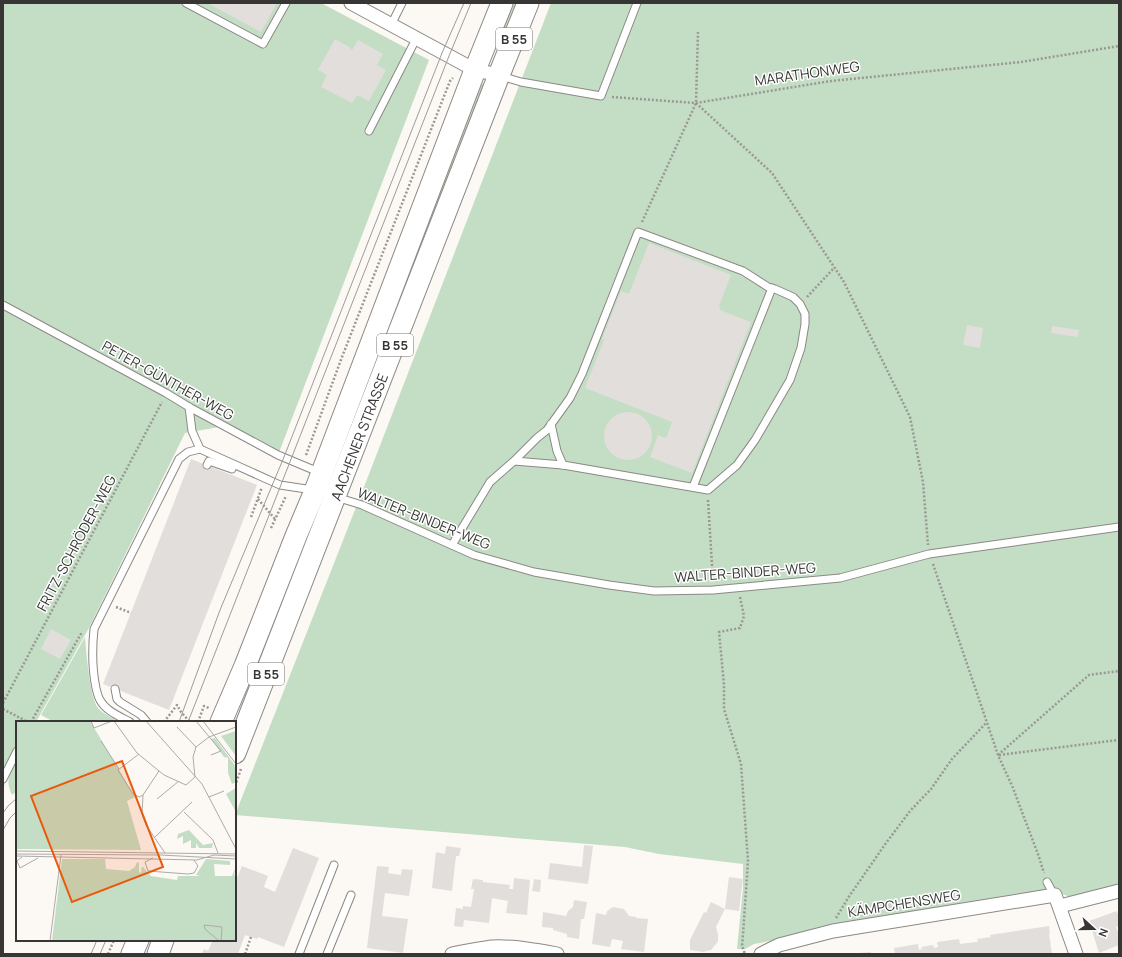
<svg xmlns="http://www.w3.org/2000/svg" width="1122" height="957" font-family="Manrope,sans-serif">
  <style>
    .green { fill: #c3dec4 }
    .building { fill: #e2dedb }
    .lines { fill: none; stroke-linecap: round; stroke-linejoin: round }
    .service-casing { stroke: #8c8985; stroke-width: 9 }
    .minor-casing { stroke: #8c8985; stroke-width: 15 }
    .primary-casing { stroke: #8c8985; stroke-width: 23 }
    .path { stroke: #9a9795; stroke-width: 2.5; stroke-dasharray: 2 2; stroke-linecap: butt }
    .service { stroke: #fff; stroke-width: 7 }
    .minor { stroke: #fff; stroke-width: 13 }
    .primary { stroke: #fff; stroke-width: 21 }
    .tram { stroke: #9e9b98; stroke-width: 1 }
    .labels { text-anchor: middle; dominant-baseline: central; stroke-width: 3; stroke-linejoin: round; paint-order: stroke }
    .shield { fill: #fff; stroke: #747272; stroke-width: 1 }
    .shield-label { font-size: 13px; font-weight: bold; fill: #383635 }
    .street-label { font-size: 14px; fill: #383635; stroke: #fff }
    .inset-road { fill: none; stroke: #aeaaa8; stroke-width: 1 }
    .view { fill: #e8590c; fill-opacity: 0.15; stroke: #e8590c; stroke-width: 2 }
    .inset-edge { fill: none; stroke: #383635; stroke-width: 2 }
  </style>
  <rect width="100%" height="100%" fill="#fcf8f4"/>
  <!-- green -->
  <g class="green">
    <polygon points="3,3 321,3 429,60 278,455 225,426 185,433 90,626 36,722 17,722 17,757 11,769 3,788"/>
    <polygon points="512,3 523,3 502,50 495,46"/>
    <polygon points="551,3 1119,3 1119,885 1071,897 1062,894 1061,891 754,944 745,949 737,949 743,888 743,864 659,854 625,847 235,815 364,487"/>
    <polygon points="480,83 490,86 343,465 343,435 466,125"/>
    <path d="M85,637C86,651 90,699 98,708C103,714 113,718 119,722H54L41,715Z"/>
    <path d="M17,760V791L12,795C5,780 9,774 17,760Z"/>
  </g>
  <!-- building -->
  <g class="building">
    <polygon points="207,3 277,3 261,32"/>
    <polygon points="335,39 351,48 350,49 352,50 358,40 383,54 377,65 386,70 369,101 357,95 352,103 321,87 327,75 318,70"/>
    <polygon points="649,243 731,275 719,306 720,310 751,322 692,473 650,457 658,435 666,438 672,422 585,388 604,340 602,339 621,291 629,294"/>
    <polygon points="967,325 983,328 980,348 963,345"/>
    <polygon points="1052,326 1079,330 1078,337 1051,333"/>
    <circle cx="628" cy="436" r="24"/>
    <polygon points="191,459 257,485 169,710 103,684"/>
    <polygon points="51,629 71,640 60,659 41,649"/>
    <polygon points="584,845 593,846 588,884 548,879 550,863 582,867"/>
    <polygon points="446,846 461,848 459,856 456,856 452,891 432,888 436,852 445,854"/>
    <polygon points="293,848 319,858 284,947 258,937 257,939 245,935 238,954 202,954 204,949 208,951 213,940 235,940 235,883 242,866 268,876 264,887 275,892"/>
    <polygon points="377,866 389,867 388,873 401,875 402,869 413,870 409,896 385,893 382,916 408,919 403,953 367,948"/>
    <polygon points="729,877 743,879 739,911 725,909 716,927 718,934 718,941 716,944 711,950 703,952 690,950 690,940 704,912 706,913 711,902 725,909"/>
    <polygon points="514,878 530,880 527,915 506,913 508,901 492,898 489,923 464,920 463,927 454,926 456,908 463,909 463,906 471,907 474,889 471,889 473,879 483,880 483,882 510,885 509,889 513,889"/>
    <polygon points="534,879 541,880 540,892 532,891"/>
    <polygon points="574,900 587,902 584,919 581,919 579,939 567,937 567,934 553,930 553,928 542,927 543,912 566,916 568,911 573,907"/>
    <polygon points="613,907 624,909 629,916 636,917 636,918 648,919 644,952 621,949 623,941 612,939 610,947 592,944 596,913 606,915 607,911"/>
    <polygon points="1117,911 1119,917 1119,926 1116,927 1119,935 1119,945 1099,953 1089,921"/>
    <polygon points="1049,926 1050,934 1049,934 1052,954 978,954 978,953 971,954 895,954 894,948 918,944 919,950 922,949 921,947 933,945 934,948 938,947 937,942 959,939 960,944 976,942 978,942 977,939 991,937 990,935"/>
    <polygon points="871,952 871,954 859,954 859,953"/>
  </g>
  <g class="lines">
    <!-- service casing -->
    <g class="service-casing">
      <g id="service">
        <polyline points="186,3 263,44 286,3"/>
        <polyline points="391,25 402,3"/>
        <polyline points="501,76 521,82 601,96 637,3"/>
        <polyline points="369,131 416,39"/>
        <polyline points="3,305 166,393 189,407 278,455 321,473"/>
        <polyline points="189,407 192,431 200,449"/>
        <polyline points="551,424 557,451 563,465"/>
        <polyline points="207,465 209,461 232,469"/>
        <polyline points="693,487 772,288"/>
        <polyline points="336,497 362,505 474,555 534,572 609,585 654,591 713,590 840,578 929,554 1119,527"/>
        <polyline points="452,545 490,482 514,461 563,465 708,490 737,465 755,440 790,380 801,348 805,324 805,314 800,304 793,297 775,289 768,287 743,271 638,232 582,374 570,398 547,430 537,438 514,461"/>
        <polyline points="115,689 117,699 120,702 141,715 147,722"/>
        <path d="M130,722C119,716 106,711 100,700C98,697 97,692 96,688C92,669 92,649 94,629L179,459L188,452L200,449L280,485L313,490"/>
        <polyline points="3,779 17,751"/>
        <polyline points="1047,882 1054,895"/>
        <polyline points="299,954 334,865"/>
        <polyline points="327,954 351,895"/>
      </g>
    </g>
    <!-- minor casing -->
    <g class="minor-casing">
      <g id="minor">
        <polyline points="351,3 475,70 499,75"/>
        <polyline points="1060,906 1119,891"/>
        <path d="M452,954C465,951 479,949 492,947C514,946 536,950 557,954"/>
        <polyline points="761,954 779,945 833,931 1055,895 1076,954"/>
      </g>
    </g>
    <!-- primary casing -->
    <g class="primary-casing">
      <g id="primary">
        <polyline points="221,722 245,666 296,536 315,491 475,70 502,3"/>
        <polyline points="235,753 499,75 528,3"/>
        <polyline points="132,954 138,940"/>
        <polyline points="158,954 163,940"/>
      </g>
    </g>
    <!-- path -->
    <g class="path">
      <polyline points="612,97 696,103 831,81 1021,62 1119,46"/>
      <polyline points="696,103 772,173 844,282 910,417 923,482 928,545"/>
      <polyline points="642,222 696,103 698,32"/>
      <polyline points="807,297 834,268"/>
      <polyline points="306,455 342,357 450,81 453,78"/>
      <polyline points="258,499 275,519"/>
      <polyline points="708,500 713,581"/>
      <polyline points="251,517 262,487"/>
      <polyline points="271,528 286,496"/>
      <polyline points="933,564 998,755 1013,788 1039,857 1044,873"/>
      <polyline points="740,597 744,616 740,628 719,632 724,685 724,709 741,764 748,861 743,935 742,946 745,954"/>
      <polyline points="116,607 131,613"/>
      <polyline points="3,703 162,402"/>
      <polyline points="3,709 28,722"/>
      <polyline points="31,722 82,632"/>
      <polyline points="164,722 177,705 181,712 190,722"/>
      <polyline points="198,722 204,706 209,708"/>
      <polyline points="998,755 1089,675 1119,671"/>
      <polyline points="999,755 1119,740"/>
      <polyline points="235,786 241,769"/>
      <polyline points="836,918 848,898 886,843 910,811 931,789 952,759 987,722"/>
      <polyline points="108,954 114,940"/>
      <polyline points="245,954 251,937"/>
    </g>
    <!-- service -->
    <use href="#service" class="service"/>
    <!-- minor -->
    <use href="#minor" class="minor"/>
    <!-- primary -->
    <use href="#primary" class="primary"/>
    <!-- tram -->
    <g class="tram">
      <polyline points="179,722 220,610 284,457 442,53 464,3"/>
      <polyline points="188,722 449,56 471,3"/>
      <polyline points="3,813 8,806 17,798"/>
      <polyline points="3,830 10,818 17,811"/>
      <polyline points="91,954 97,940"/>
      <polyline points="100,954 106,940"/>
    </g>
  </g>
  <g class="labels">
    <!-- shield labels -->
    <g class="shield">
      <rect x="496" y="28" width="36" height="22" rx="3"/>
      <rect x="377" y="334" width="36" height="22" rx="3"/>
      <rect x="248" y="663" width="36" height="22" rx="3"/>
    </g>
    <g class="shield-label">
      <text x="514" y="39">B 55</text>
      <text x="395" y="345">B 55</text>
      <text x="266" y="674">B 55</text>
    </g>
    <!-- street labels -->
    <g class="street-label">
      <text transform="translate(807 73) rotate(-8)">MARATHONWEG</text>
      <text transform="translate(168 380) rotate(29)">PETER-GÜNTHER-WEG</text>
      <text transform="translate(359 437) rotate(-69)">AACHENER STRASSE</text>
      <text transform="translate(424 518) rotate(22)">WALTER-BINDER-WEG</text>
      <text transform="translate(76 543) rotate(-62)">FRITZ-SCHRÖDER-WEG</text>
      <text transform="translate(745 572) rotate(-4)">WALTER-BINDER-WEG</text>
      <text transform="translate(904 903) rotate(-9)">KÄMPCHENSWEG</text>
    </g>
  </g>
  <!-- overview -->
  <g transform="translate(16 721)">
    <rect width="220" height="220" fill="#fcf8f4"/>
    <path d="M0,0H74L119,76L111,80L125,129L0,128ZM220,10V35L205,15ZM199,17L220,46V61L216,63L212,52V37L208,36L195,18ZM220,67V91L210,73ZM173,109L187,124L197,122L196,127H183L180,122V127H175V119L167,123V115L161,118L162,113ZM46,138H89L90,148L113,150L119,146L121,141L123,142V151L125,152L126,145L135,155L161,159L162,155H184L180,154L190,138L214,140V144L198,143L199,155H216L220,146L218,155L220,154V220H36Z" fill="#c3dec4"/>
    <path class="inset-road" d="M75,0L78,7L96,0M98,0L121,32L148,54L170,64M130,0L186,63L220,128M180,0L205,30L195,34M187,0L220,43M161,6L180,26M85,20L103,48M123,33L102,49L117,73L123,76L127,74M143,50L127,74L126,93L130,104L149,132M170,64L179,56L177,36L180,26L193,16L220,6M193,76L208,70M141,78L163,60M168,91L197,119L202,132M139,116L176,81M0,130L220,133M0,133L145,134L220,138M0,135L181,139L198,134L220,135M6,136L1,140L4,147L22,137M137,137L129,141L132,150L172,153L178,152L182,145L178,139M34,220L45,134M203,220L189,208L188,204L206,206L205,220"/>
    <path class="view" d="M106,40L147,146L56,181L15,75Z"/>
    <rect width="220" height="220" class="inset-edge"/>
  </g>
  <!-- border -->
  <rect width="1122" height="957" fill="none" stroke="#383635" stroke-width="8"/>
  <!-- north arrow -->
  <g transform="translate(1094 929) rotate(111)" stroke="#ffffff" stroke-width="3" paint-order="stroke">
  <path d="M0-3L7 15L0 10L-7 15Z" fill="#383635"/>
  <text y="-6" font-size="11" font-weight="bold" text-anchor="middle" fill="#383635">N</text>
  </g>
</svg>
